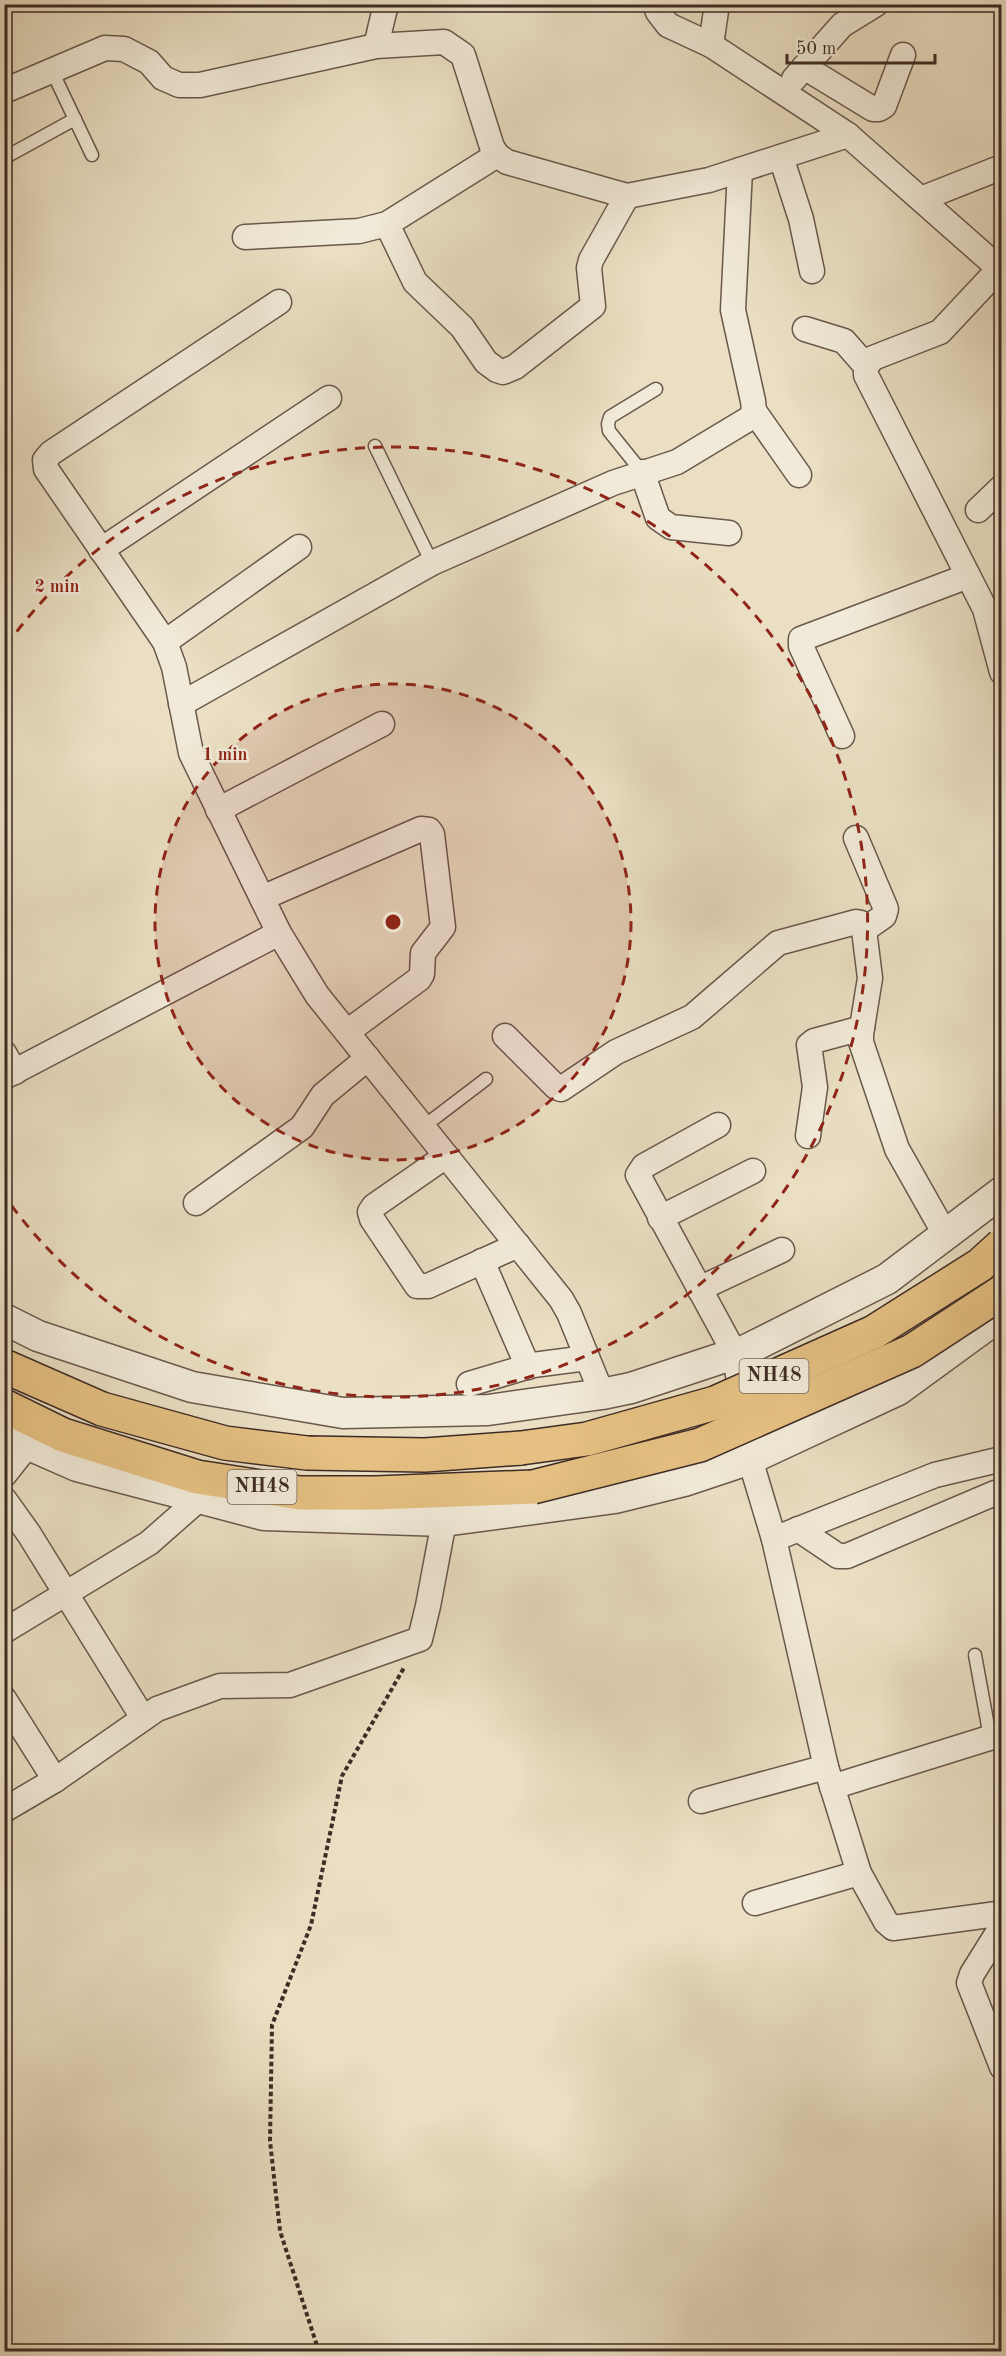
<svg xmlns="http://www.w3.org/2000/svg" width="1006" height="2356" font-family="'Old Standard TT',serif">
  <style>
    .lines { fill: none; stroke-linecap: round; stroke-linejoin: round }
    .service-casing { stroke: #69584c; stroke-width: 15 }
    .minor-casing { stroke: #69584c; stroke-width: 27 }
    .tertiary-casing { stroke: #69584c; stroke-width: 33 }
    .trunk-casing { stroke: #3e2b25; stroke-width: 36 }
    .path { stroke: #3e2b25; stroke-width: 4; stroke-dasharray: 4.5 3; stroke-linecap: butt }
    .service { stroke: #f1ead8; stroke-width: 12 }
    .minor { stroke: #f1ead8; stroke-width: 24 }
    .tertiary { stroke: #f1ead8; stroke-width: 30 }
    .trunk { stroke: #e5c082; stroke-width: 33 }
    .trunk-bridge-casing { stroke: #3e2b25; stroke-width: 36; stroke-linecap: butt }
    .trunk-bridge { stroke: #e5c082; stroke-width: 33 }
    .ring { fill: none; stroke: #8f2418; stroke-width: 3; stroke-dasharray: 10 8 }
    .labels { text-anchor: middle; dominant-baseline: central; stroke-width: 5; stroke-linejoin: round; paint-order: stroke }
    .shield { fill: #f1ead8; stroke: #74645b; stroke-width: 1.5 }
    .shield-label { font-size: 20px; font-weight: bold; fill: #3e2b25 }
    .centre { fill: #8f2418; stroke: #f1ead8; stroke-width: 3 }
    .ring-label { font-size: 18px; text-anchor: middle; font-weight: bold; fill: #8f2418; stroke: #f1ead8; stroke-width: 5; stroke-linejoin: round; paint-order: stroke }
  </style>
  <rect width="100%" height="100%" fill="#eadfc3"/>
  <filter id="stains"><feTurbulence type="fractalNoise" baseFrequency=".00333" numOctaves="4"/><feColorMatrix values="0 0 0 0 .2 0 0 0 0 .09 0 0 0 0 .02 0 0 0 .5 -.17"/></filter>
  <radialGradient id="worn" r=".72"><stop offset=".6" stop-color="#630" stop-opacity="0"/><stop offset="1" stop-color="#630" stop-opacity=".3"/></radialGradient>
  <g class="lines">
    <!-- service casing -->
    <g class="service-casing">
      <g id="service">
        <polyline points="52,71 92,155"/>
        <polyline points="4,158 75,119"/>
        <polyline points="375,446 432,563"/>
        <polyline points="642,472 609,431 608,424 610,417 656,389"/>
        <polyline points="423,1127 486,1079"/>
        <polyline points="975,1655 990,1737"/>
      </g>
    </g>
    <!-- minor casing -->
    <g class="minor-casing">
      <g id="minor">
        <polyline points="655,4 658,12 668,25 711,45 848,135 1002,271"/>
        <polyline points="711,45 717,4"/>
        <polyline points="376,46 386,4"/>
        <polyline points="804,67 873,109 879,109 884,106 903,55"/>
        <polyline points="794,79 842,25 876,4"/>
        <polyline points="4,91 105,48 124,49 149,62 163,78 179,85 200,85 376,46 444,42 463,55 492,147 497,155 507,162 627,196 709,180 848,135"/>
        <polyline points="781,157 801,219 812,271"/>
        <polyline points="921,199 1002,167"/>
        <polyline points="387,224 415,282 462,327 486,362 497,370 503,372 515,367 593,306 589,268 591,260 627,196"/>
        <polyline points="245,237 359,231 387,224 497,155"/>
        <polyline points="999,269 940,332 873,358 866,366 866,375 985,609 1002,672"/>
        <polyline points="279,302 51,453 45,460 46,469 165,642 174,667 191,753 279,933 317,995 561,1299 569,1313 602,1394"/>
        <polyline points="805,329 844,341 866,366"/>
        <polyline points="754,411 799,475"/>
        <polyline points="642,472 658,518 671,527 729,533"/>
        <polyline points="978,510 1002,487"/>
        <polyline points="101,550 329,398"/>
        <polyline points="165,642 299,547"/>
        <polyline points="181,704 432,563 613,483 677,462 750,418 754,411 753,401 733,310 740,170"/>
        <polyline points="842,736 801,646 801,639 968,576"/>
        <polyline points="218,810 382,724"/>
        <polyline points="856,838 886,909 884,916 864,930"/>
        <polyline points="262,898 421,829 429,830 432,834 443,927 423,953 422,974 419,979 347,1032"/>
        <polyline points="505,1036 556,1087 561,1089 616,1052 692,1017 778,943 856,922 861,923 864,930 870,978 861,1034 861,1042 897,1149 945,1234"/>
        <polyline points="4,1053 15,1072"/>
        <polyline points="4,1077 279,933"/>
        <polyline points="718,1125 644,1166 638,1175 735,1354 750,1459 774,1539 826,1767 859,1873 886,1922 893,1928 997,1914 1002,1917"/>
        <polyline points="808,1136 815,1087 809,1045 814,1041 862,1028"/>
        <polyline points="446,1156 374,1206 370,1212 372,1219 417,1286 428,1286 518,1245"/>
        <polyline points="196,1203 302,1127 323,1095 368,1058"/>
        <polyline points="660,1218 753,1171"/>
        <polyline points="482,1261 528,1367"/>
        <polyline points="699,1289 782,1250"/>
        <polyline points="469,1384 533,1365 587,1358"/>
        <polyline points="4,1475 27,1446"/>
        <polyline points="4,1499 29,1534 143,1718"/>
        <polyline points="798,1529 838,1556 847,1556 995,1493"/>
        <polyline points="774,1539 935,1475 1002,1459"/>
        <polyline points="4,1631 149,1543 199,1499"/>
        <polyline points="4,1699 55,1780"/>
        <polyline points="832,1787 1002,1734"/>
        <polyline points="701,1801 826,1767"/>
        <polyline points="4,1810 55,1780 157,1709 220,1686 290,1685 420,1639 428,1606 444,1521"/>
        <polyline points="755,1903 859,1873"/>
        <polyline points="1002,1926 972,1974 969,1983 1002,2067"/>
      </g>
    </g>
    <!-- tertiary casing -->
    <g class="tertiary-casing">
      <g id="tertiary">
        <polyline points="4,1319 38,1336 192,1387 343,1413 488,1410 602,1394 631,1388 746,1350 887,1279 1002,1192"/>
        <polyline points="4,1434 77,1466 264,1515 444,1521 615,1498 684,1481 750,1459 898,1390 1002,1314"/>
      </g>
    </g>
    <!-- trunk casing -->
    <g class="trunk-casing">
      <g id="trunk">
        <polyline points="4,1366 102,1409 225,1443 307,1453 425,1455 521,1448"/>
        <polyline points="4,1406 63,1435 197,1477 300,1493 376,1493 533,1487"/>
      </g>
    </g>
    <!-- path -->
    <polyline class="path" points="319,2352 280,2231 270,2141 272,2025 311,1925 342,1776 405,1666"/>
    <!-- service -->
    <use href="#service" class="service"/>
    <!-- minor -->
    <use href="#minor" class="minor"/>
    <!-- tertiary -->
    <use href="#tertiary" class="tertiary"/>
    <!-- trunk -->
    <use href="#trunk" class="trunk"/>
    <!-- trunk-bridge casing -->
    <g class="trunk-bridge-casing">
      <g id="trunk-bridge">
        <polyline points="521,1448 587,1439 715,1403 874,1332 980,1265 1002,1245"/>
        <polyline points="533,1487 700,1445 912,1351 1002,1292"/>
      </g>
    </g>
    <!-- trunk-bridge -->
    <use href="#trunk-bridge" class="trunk-bridge"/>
  </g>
  <!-- distance rings -->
  <circle cx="393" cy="922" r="238" fill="#8f2418" fill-opacity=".12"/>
  <g class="ring">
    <circle cx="393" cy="922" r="238"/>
    <path d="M6 646A475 475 0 1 1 6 1198"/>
  </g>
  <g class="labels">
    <!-- shield labels -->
    <g class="shield">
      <rect x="739.5" y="1359" width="69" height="34" rx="4.5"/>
      <rect x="227.5" y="1470" width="69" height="34" rx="4.5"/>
    </g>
    <g class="shield-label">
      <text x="774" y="1376">NH48</text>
      <text x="262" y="1487">NH48</text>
    </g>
  </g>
  <circle cx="393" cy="922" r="9" class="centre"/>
  <g class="ring-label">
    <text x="57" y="592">2 min</text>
    <text x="225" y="760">1 min</text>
  </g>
  <!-- margin -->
  <rect width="1006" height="2356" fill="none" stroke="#eadfc3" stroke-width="24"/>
  <rect x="6" y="6" width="994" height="2344" fill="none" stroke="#3e2b25" stroke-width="3"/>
  <rect x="12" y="12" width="982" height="2332" fill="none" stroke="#3e2b25" stroke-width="1.5"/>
  <!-- scale -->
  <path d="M787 54v9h148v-9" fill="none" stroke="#3e2b25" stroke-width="3"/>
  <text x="796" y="54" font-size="18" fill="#3e2b25" stroke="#f1ead8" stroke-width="4.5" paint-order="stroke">50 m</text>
  <rect width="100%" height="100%" filter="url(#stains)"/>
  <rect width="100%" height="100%" fill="url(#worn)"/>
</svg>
